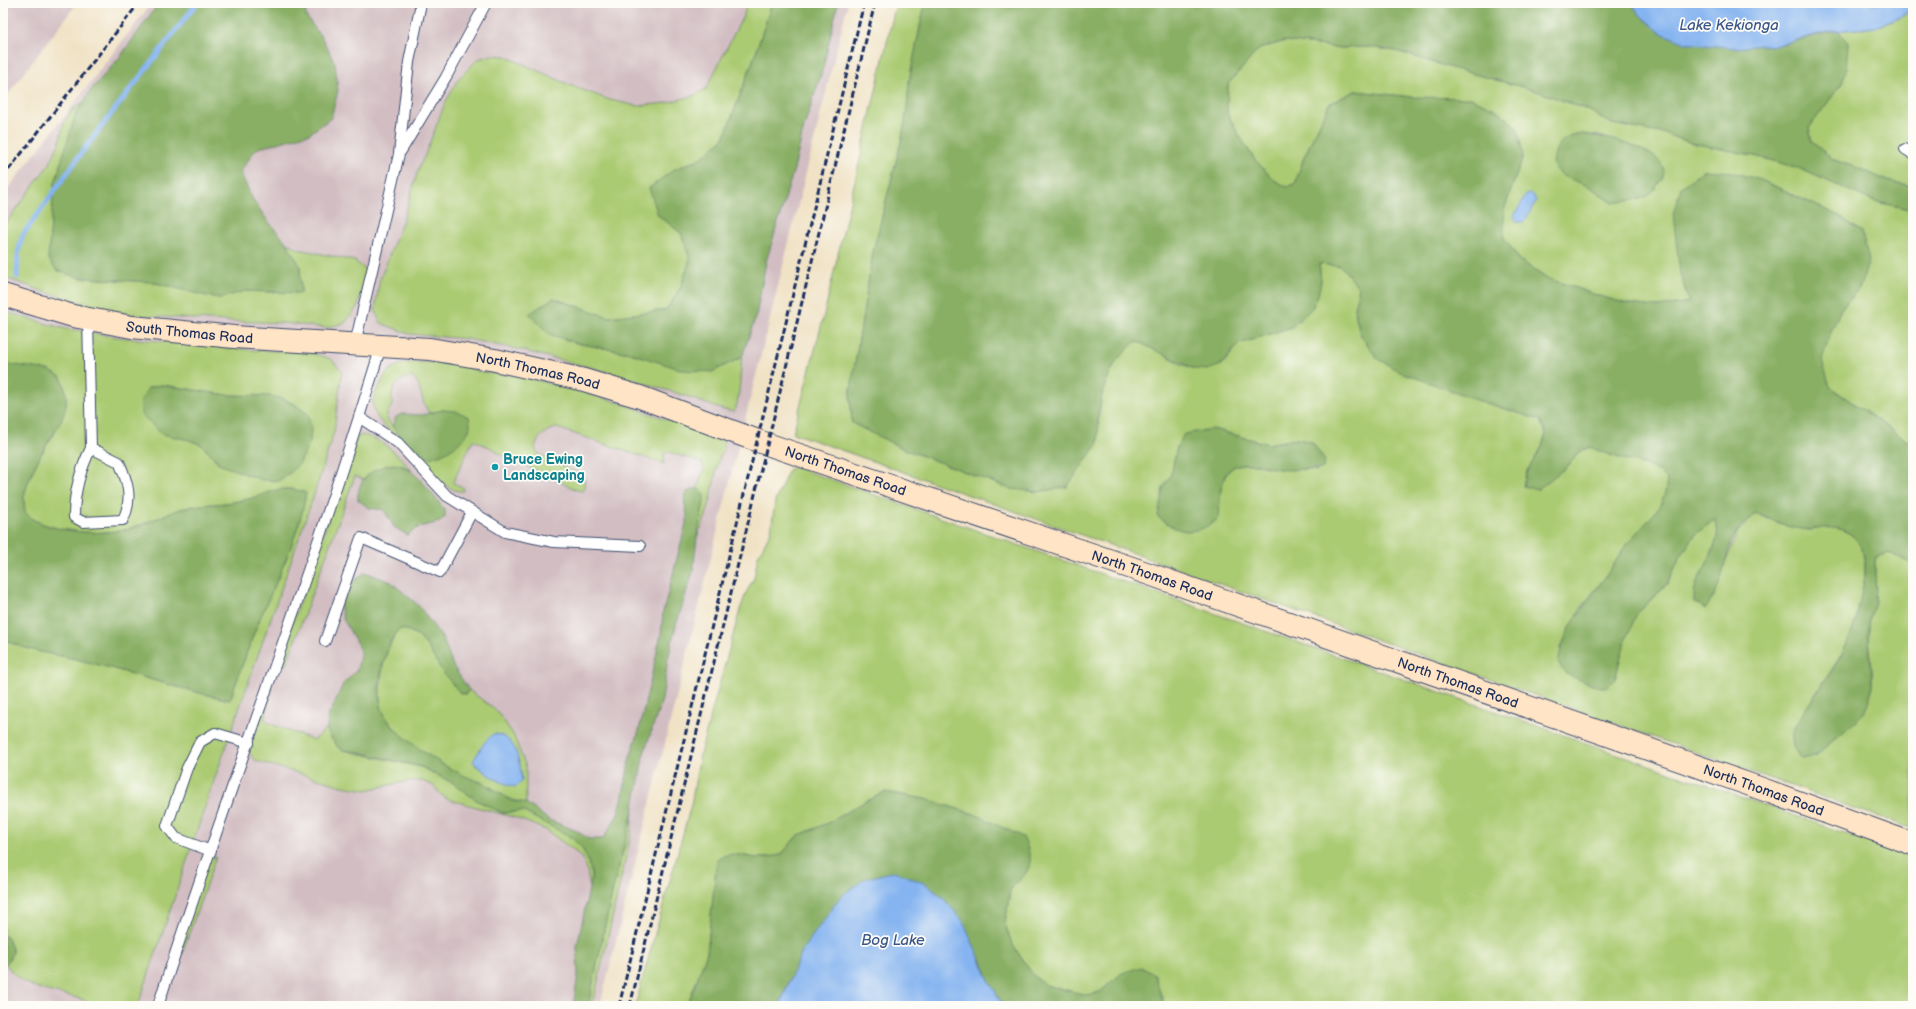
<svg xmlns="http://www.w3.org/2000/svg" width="1916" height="1009" font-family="'Balsamiq Sans',sans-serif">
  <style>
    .industrial { fill: #d2bec2 }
    .green { fill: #abcb72; stroke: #637d68; fill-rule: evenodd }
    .forest { fill: #88af64; stroke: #526f61 }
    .water { fill: #85b4f0; stroke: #5072a7 }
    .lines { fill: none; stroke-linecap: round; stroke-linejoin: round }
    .stream { stroke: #85b4f0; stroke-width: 5 }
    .service-casing { stroke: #3b4a6d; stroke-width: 12 }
    .secondary-casing { stroke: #3b4a6d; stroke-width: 24 }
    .service { stroke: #fff; stroke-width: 10 }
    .secondary { stroke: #ffe4c6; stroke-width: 22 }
    .rail { stroke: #1b2f5e; stroke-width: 3; stroke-dasharray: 6 3; stroke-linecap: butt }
    .culture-dot { fill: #0f9aa8; stroke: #fdfcf7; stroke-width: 1.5 }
    .labels { text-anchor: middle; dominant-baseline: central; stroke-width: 3.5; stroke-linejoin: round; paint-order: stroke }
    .street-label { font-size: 14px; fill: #1b2f5e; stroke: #fdfcf7 }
    .culture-label { font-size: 14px; font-weight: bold; fill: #0d838f; stroke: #fdfcf7; text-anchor: start }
    .water-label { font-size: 15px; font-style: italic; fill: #3b578a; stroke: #fdfcf7 }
  </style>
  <rect width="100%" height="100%" fill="#fdfcf7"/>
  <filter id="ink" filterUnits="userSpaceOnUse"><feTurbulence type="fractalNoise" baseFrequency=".025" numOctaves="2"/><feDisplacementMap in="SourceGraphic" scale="8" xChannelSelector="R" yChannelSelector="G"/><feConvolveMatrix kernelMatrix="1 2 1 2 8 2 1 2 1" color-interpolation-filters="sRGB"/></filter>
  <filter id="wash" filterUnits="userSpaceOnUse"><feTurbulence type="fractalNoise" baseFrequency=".012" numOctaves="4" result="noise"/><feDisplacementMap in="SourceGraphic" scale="16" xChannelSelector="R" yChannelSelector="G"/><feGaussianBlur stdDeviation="0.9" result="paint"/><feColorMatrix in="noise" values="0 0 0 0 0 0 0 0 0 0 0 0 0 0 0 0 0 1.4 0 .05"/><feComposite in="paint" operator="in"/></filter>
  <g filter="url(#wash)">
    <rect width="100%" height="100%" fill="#f0e2c5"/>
    <!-- industrial -->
    <g class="industrial">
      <polygon points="3,3 77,3 3,101"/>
      <polygon points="152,3 848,3 600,1006 3,1006 3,195"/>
    </g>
    <!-- green -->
    <g class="green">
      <path d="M747,3H772L755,55L724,138L701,158L673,170L658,215L681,233L690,259L681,287L666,311L609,317L553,298L576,343L630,353L712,371L742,357C740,370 740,403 734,412L720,409L686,396L601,370L516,349L467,339L409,334L381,323L375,310L379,282L404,217L419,167L425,155L445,103L459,78L478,59L492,55L505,56L570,85L610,100L637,106L666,103L693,96L706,89L744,14Z"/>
      <path d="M896,3H925L909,81L907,110L902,138L873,252L850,395L852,423L904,449L1011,489L1098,443C1098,415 1100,386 1116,361C1121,354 1129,347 1136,341L1157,350L1181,364L1195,369L1222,365L1239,344L1265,335L1312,308L1318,295L1321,281L1319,264L1341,266L1359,288L1354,308L1360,334L1377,358L1480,401L1540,420L1546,433L1542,447L1527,471L1523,486L1569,465L1577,453L1590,447C1599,451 1607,454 1616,457C1637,463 1651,463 1667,479L1666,493L1660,507L1652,518L1632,538L1607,575L1580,609L1560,649L1606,688L1615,679L1626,638L1637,613L1667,584L1679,559L1694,536L1716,518C1717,523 1719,529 1718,534C1713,557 1697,576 1694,601L1727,559L1737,533L1756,513C1772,521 1791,528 1808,530C1814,531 1820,527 1826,527C1834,526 1849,532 1854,537C1877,559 1858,623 1845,648C1829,677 1807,703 1792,733L1815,757C1835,737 1855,723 1869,698C1877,683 1868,646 1869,628C1869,618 1873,610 1875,601C1877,587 1874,572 1875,558L1888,553L1913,564V829L793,433L823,319ZM1213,429L1268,444L1297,439L1312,442L1325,461L1317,471C1303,468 1289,470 1274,468C1266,467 1258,465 1249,464C1219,461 1220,497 1219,518L1163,488L1171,475L1177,447Z"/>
      <path d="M1913,9V186L1887,181L1861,169L1834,160L1812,142L1809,128L1842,83L1848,43L1838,30C1864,30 1893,26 1913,9Z"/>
      <path d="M1285,41L1341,48L1369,47L1396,51L1451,68L1534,90L1588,110L1612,124L1666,134L1692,143L1747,154L1796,167L1873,201L1913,210V445L1830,387L1821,360L1830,334L1841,309L1860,287L1862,232L1839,216L1761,180L1680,273L1689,302L1658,307L1628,304L1599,296L1544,277L1520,260L1503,238L1504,210L1523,156L1412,97L1355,91L1329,104L1304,157L1295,184L1287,187L1274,180L1255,160L1240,137L1227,112L1228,84L1259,49ZM1582,134L1600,136L1647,152L1607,199L1590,187Z"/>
      <polygon points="82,103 75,116 56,270 83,278 152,282 220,298 245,291 301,293 300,266 286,242 298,249 355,261 366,270 358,306 345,323 326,328 284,323 225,321 134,315 107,310 42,291 3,277 3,227 50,163 59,143 64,122 72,110"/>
      <path d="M3,311L62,328L117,337L253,350L309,352L331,359L342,371L334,432L314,495L209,795L138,1006C126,1006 111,1008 99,1006C93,1005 87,1001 81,999C53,991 23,991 6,964L13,952L8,939L3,935V639C30,653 59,654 88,662C136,674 182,690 230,700C240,672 249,644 261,616C278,577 299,536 306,493C278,482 265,497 239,501C221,505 203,503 185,508C167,512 150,523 131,528C105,536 62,533 36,521C32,520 28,515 25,512C25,507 23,501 24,496C29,474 43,449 56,431L14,366L3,363ZM161,385C184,387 207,394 229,395C255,397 272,393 296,405L221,466L202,445L189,440L148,388Z"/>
      <path d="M417,362L455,364L482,372L520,376L573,389L620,403L719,438L724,442C725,451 720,454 718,462C712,490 711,510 697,537L704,502L699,489H697L704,468L701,462L668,452L664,454V464L557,428C545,430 537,437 535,449L539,454L582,475L585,481L583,491L577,490L496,452V450L473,440L453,483L464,488L463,491C448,494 421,464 413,453L469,431V417L443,410L429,413L424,404L417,381L411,377C401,379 393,384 392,395C391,398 393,401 392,405C390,410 386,413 387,419L400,437C388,431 372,417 373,402C373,396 377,390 380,385C383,378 387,372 393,368C400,363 409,363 417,362Z"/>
      <path d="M362,435C382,438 400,456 412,471L400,464L373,471L363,480L355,476L286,665L278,663L357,437Z"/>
      <path d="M795,467L1913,857V1006H1164L1163,998L1112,981L1100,992L1087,995L1045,985L1033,975L1012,944L1005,924L1010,891L1012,886L1027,871L974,814L925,799L885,792L828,823L797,836L781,855C774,856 768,858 761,858C743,858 736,849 717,859L707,953L687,1006H635L691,805L700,754L740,610L746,593L754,578L758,556L771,531L775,501L789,469Z"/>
      <path d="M399,629C421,630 429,650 439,666C444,675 453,684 460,693L466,694L469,690L497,711L513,734L526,767V803C505,800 502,793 485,784C480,781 474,780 468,778C444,767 387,733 381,706C378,695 381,684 382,673C384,657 390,642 399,629ZM497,734C517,740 520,763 522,781L512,786L506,782L499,781L475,765V758Z"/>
      <path d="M272,687L265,717L266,721L274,725L314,740L327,728C330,738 335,745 343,750L421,767L453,783L476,800L503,813L522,811L560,831L572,838L582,848L588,861L592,875L590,889L587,870L582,857L546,830L516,818L447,799L440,794L434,786L422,781H409L366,790L342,786L256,761L251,756L247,746Z"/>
      <polygon points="633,812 631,834 596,990 591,1006 588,1006 612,893"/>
      <polygon points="210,857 216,857 179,962 176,945"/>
    </g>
    <!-- forest -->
    <g class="forest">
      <polygon points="159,3 305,3 306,16 322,38 335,63 338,91 331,118 309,134 256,149 240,172 252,198 267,220 286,242 300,266 301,293 245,291 220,298 206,296 152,282 83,278 70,275 56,270 48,258 54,186 75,116 90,91 119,58"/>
      <polygon points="772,3 838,3 823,68 804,127 794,169 766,262 756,316 742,357 712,372 683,370 630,353 576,343 549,334 529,314 553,298 609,317 666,310 681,287 690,259 681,233 658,215 649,188 673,170 701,158 724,138 755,55"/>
      <path d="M925,3H1631L1641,16L1736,48L1762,45L1774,46L1838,30L1848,43L1846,70L1842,83L1809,128L1812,142L1834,160L1861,169L1887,181L1913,186V210L1873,201L1796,167L1747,154L1692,143L1666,134L1612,124L1588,110L1534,90L1451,68L1396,51L1369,47L1341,48L1285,41L1259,49L1228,84L1227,112L1240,137L1255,160L1274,180L1287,187L1295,184L1304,157L1329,104L1355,91L1412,97L1471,98L1497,110L1518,128L1523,156L1504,210V238L1520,260L1544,277L1599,296L1628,304L1658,307L1689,302L1680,273L1673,214L1681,187L1704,170L1732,172L1761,180L1839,216L1862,232L1869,260L1860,287L1841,309L1830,334L1822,360L1830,387L1913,445V564L1888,553L1875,558C1874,572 1877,587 1875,601C1873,610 1869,618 1869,628C1867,654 1879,686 1865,710C1858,722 1846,728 1836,737C1820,749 1824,756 1801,759C1795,751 1791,745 1792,734C1793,726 1802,715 1806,708C1820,688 1835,668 1846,646C1855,627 1859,606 1863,585C1867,570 1867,549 1854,537C1832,519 1818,534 1796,528C1782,525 1769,519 1756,513C1750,519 1741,526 1736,533C1722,558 1725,586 1705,609L1694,601C1694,596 1694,590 1696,585C1704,564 1724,542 1715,519L1694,536L1679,559L1667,584L1637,613L1626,638L1615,679L1606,688L1592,685L1566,674L1558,663C1564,625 1587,604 1608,573C1616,562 1623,548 1632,538C1650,517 1665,509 1667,479C1651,463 1637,463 1616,457C1607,454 1599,451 1590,447L1577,453L1569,465L1537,490L1523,486L1527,471L1542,447L1546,433L1540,420L1480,401L1400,372L1377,358L1360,334L1354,308L1359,288L1341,266L1319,264L1321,281L1318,295L1312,308L1292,327L1239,344L1221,365L1208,370L1195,369L1136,341L1116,361L1104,387L1098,414V443L1067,487L1039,492L1011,489L904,449L852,423L850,395L873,252L902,138L907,110L909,81Z"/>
      <path d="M1582,134C1600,136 1685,152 1659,183C1656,187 1653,192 1649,195C1641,201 1623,201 1613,203L1590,187L1563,176L1553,166C1554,144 1562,137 1582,134Z"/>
      <path d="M3,363L48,370L61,377C73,405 63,419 48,442C40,456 27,480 24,496C23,501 25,507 25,512C28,515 32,520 36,521C62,533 105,536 131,528C150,523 167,512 185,508C203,503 221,505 239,501C265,497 278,482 306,493C299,536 278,577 261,616C249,644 240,672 230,700C182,690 136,674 88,662C59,654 30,653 3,639Z"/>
      <polygon points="161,385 228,395 270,396 284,399 296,405 308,414 311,428 310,442 300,463 290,473 278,481 262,480 221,465 202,445 189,440 161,434 141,414 141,400 148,388"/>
      <path d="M443,410L456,411L469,417C470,422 471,427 468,432C462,445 432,464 418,456C411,453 397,432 392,426L396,417L402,414L422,415Z"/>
      <path d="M1213,429L1268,444L1297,439L1312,442L1325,461L1323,468C1315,471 1310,468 1302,469C1298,469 1293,470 1289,470C1270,470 1234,452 1224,478C1219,490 1220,505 1219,518C1197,536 1180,535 1158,517L1163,488L1171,475L1177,447L1184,434Z"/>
      <path d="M393,464C415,466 431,493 445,510V517L440,522L419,527L407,535L394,527L384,510L369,508L358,500C356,480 374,466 393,464Z"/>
      <path d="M692,489H699L704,495V502L697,537L693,572L676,625L668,659L662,700L644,753L633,812L612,893L588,1006H573L578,975L577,946L592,875L588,861L582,848L572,838L560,831L522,811L503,813L476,800L453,783L421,767L357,752L343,750L337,746L329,735L327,728L328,715L332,709L343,684L357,670L360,656V649L343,619L340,605L354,581L365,572L391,582L418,605L443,639L453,666L469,690L466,694L460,693C453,684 444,675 439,666C429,650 421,630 400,629L391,640L382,666L379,686L381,707L387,720L396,730L418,748L442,764L467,777L485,784L512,801L526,803L549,820L577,831L589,839H603L618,814L622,800L630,757L639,730L661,634L663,612L687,520C688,509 682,507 686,493Z"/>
      <path d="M885,792L925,799L974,814L1023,837C1028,848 1034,860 1027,871C1023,879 1014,883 1010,891L1005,924L1012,944L1033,975L1045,985L1087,995L1100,992L1122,973L1141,967L1155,975L1164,1006H1003L989,980L981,959L803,949L779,1006H687L707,953L717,859C736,849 743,858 761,858C767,858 774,856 781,855L797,836L828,823L864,802Z"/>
      <polygon points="3,935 8,938 13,952 6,964 3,963"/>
    </g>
    <!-- water -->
    <g class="water">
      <polygon points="1631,3 1913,3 1913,9 1899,18 1876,27 1826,32 1774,46 1762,45 1736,48 1685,43 1661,33 1641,16"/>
      <polygon points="1530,194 1534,196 1536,201 1524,222 1517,222 1514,216 1526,195"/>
      <path d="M493,734C517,734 520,764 522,781L515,787C506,786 478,770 473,761L484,743Z"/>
      <polygon points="894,871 926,884 942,897 963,921 989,980 1003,1006 779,1006 803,949 841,896 865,879"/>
    </g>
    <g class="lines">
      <!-- stream -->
      <polyline class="stream" points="17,277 18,254 22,236 85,148 197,3"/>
    </g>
  </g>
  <g filter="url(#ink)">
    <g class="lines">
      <!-- service casing -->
      <g class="service-casing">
        <g id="service">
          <polyline points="1905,149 1913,154"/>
          <polyline points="401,151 446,77 486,3"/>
          <path d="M88,319L91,448C80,470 74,492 74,517L83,522L123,520C133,499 128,482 119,462L91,448"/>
          <polyline points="355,344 399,154 409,62 421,3"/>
          <polyline points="359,417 398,443 447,496 505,532 554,542 640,546"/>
          <polyline points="325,641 361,538 440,572 472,512"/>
          <polyline points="211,851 176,838 167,826 187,768 200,742 215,733 249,743"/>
          <path d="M158,1006C229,785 314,569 381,346"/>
        </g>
      </g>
      <!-- secondary casing -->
      <g class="secondary-casing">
        <g id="secondary">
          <path id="s1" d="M3,295L73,316L132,327L234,337L430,349L495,360L584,380L640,397L758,441L1132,568L1762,789L1913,844"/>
        </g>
      </g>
      <!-- service -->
      <use href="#service" class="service"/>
      <!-- secondary -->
      <use href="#secondary" class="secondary"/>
      <!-- rail -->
      <g class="rail">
        <polyline points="3,177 139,3"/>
        <polyline points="619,1006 864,3"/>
        <polyline points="630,1006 875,3"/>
      </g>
    </g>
  </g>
  <!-- markers -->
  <circle class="culture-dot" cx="495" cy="467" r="4"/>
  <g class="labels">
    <!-- street labels -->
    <g class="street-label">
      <text stroke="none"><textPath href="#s1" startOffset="191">South Thomas Road</textPath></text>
      <text stroke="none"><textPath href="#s1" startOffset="542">North Thomas Road</textPath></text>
      <text stroke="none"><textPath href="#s1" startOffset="866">North Thomas Road</textPath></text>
      <text stroke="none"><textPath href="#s1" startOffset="1190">North Thomas Road</textPath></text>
      <text stroke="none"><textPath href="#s1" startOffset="1514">North Thomas Road</textPath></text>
      <text stroke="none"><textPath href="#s1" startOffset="1838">North Thomas Road</textPath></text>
    </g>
    <!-- culture labels -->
    <g class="culture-label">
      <text x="503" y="459">Bruce Ewing<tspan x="503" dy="16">Landscaping</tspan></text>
    </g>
    <!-- water labels -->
    <g class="water-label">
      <text x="1729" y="25">Lake Kekionga</text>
      <text x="893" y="940">Bog Lake</text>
    </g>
  </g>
  <!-- margin -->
  <rect width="1916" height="1009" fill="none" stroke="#fdfcf7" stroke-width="16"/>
</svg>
